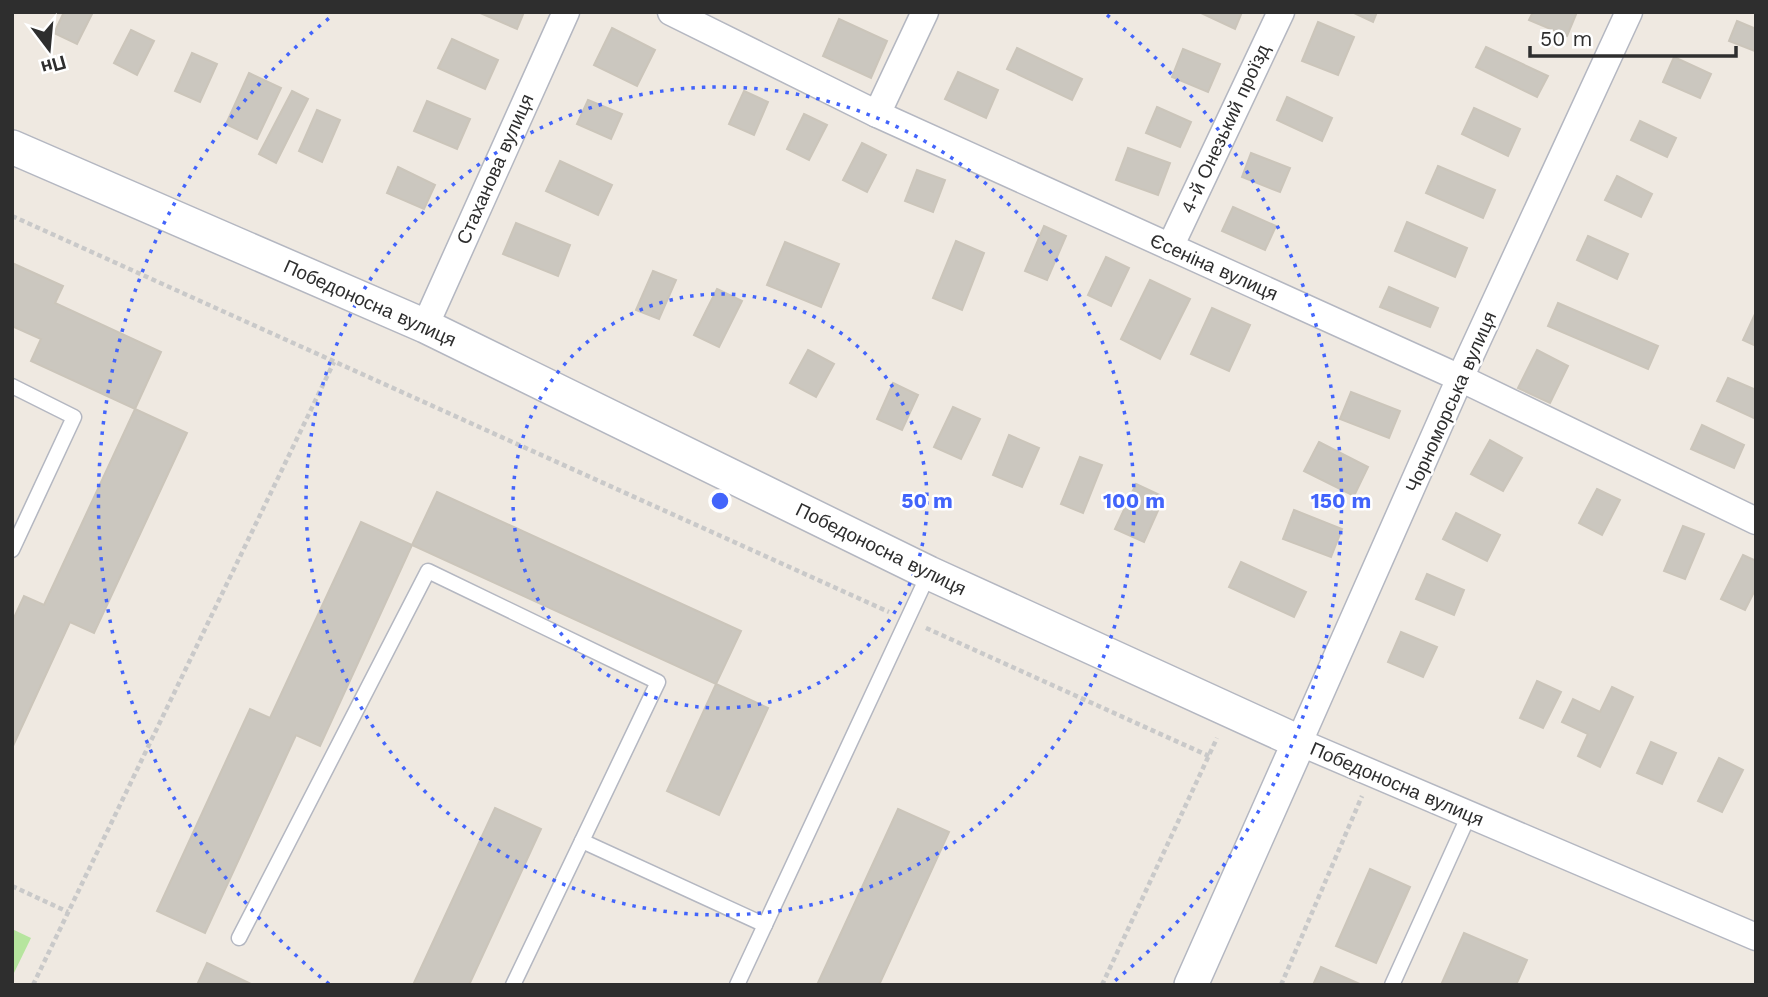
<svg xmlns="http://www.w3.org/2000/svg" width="1768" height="997" font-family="'Work Sans',sans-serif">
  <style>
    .green { fill: #b6e59e }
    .building { fill: #cbc7bf; stroke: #cbc5ba; stroke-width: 2 }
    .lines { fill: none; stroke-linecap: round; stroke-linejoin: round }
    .service-casing { stroke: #b4b7c1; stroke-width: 17 }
    .minor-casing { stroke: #b4b7c1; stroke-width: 29 }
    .tertiary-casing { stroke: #b4b7c1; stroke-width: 36 }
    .path { stroke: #c9c9c9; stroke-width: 4.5; stroke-dasharray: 5 3.5; stroke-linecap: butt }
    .service { stroke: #fff; stroke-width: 14 }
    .minor { stroke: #fff; stroke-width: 26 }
    .tertiary { stroke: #fff; stroke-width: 33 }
    .ring { fill: none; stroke: #4264fb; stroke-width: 3.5; stroke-dasharray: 3.5 7 }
    .labels { text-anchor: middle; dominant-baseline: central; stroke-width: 5; stroke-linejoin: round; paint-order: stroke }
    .street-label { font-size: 19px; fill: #2e2e2e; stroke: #fff }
    .centre { fill: #4264fb; stroke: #fff; stroke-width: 3.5 }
    .ring-label { font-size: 21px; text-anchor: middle; font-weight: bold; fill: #4264fb; stroke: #fff; stroke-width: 5; stroke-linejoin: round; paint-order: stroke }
  </style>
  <rect width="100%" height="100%" fill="#efe9e1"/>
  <!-- green -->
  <polygon class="green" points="12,929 31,938 12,977"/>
  <!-- building -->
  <g class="building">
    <polygon points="64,12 93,12 77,44 54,33"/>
    <polygon points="478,12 524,12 517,29"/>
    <polygon points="1199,12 1242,12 1235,29"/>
    <polygon points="1352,12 1377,12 1373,22"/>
    <polygon points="1533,12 1577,12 1567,36 1529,20"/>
    <polygon points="839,19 887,41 871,78 823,56"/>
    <polygon points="1737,21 1756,29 1755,51 1729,41"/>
    <polygon points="1318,22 1354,37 1338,75 1302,61"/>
    <polygon points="612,28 655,50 637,86 594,65"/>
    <polygon points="131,30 154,41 137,75 114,63"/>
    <polygon points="452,39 498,60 485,89 438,68"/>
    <polygon points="1486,47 1548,76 1537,97 1476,67"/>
    <polygon points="1017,48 1082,79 1072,100 1007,69"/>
    <polygon points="1183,49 1220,64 1208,92 1172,77"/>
    <polygon points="192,53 217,64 200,102 175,91"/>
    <polygon points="1674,57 1711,74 1700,98 1663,82"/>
    <polygon points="958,72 998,90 986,118 945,99"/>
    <polygon points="249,73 281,88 257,139 226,124"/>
    <polygon points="292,91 308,99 276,163 259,154"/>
    <polygon points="744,91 768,102 754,135 729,124"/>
    <polygon points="1287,97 1332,118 1322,141 1277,120"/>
    <polygon points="588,100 622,114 611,139 577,124"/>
    <polygon points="427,101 470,119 457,149 414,131"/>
    <polygon points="1157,107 1191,122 1180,147 1146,133"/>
    <polygon points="1474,108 1520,129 1508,156 1462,134"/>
    <polygon points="317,110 340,120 322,162 299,151"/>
    <polygon points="804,114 827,125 809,160 787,149"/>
    <polygon points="1640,121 1676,138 1667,157 1631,140"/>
    <polygon points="862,143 886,155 867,192 843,180"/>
    <polygon points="1128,148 1170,163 1158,195 1116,180"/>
    <polygon points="1251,153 1290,168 1280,192 1242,177"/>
    <polygon points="560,161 612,185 598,215 546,191"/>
    <polygon points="1438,166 1495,190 1483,218 1426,193"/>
    <polygon points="398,167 435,185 424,209 387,193"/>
    <polygon points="917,170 945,180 933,212 905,201"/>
    <polygon points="1617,176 1652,194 1641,217 1605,200"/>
    <polygon points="1233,207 1276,226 1265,250 1222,231"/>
    <polygon points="1407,222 1467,248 1455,277 1395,251"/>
    <polygon points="516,223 570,245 558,276 503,254"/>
    <polygon points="1044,226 1066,236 1047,280 1025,271"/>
    <polygon points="1588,236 1628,254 1617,279 1577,260"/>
    <polygon points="956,241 984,253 962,310 933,298"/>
    <polygon points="785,242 839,264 821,307 767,285"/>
    <polygon points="1106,257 1129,268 1111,306 1088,295"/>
    <polygon points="12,263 63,286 55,303 161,352 135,409 31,361 41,339 12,326"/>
    <polygon points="653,271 676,280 659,319 636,310"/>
    <polygon points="1150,280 1190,299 1160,359 1121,339"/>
    <polygon points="1389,287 1438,308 1430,327 1380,307"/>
    <polygon points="717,289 742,301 719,347 694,335"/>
    <polygon points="1558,303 1658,346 1648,369 1548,326"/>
    <polygon points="1212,308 1250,325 1229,371 1191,354"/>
    <polygon points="1755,314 1756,315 1756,346 1743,340"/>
    <polygon points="808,350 834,364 816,397 790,383"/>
    <polygon points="1537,350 1568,366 1550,403 1518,388"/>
    <polygon points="1728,378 1756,390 1756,419 1717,401"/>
    <polygon points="893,383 918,395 902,430 877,419"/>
    <polygon points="1351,392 1400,411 1389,438 1340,419"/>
    <polygon points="953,407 980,419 961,459 934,447"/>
    <polygon points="135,409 187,433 94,633 70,622 12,748 12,622 24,596 44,605"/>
    <polygon points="1702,425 1744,445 1734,468 1691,449"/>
    <polygon points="1009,435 1039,448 1022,487 993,475"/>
    <polygon points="1490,440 1522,458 1503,491 1471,474"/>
    <polygon points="1319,442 1368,467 1354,496 1304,471"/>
    <polygon points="1080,457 1102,465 1083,513 1061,504"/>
    <polygon points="1136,484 1164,497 1144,542 1115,529"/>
    <polygon points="1597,489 1620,500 1602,535 1579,523"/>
    <polygon points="437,492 741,631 716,684 412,545"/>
    <polygon points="1294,510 1342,529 1331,557 1283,539"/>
    <polygon points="1456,513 1500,535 1487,561 1443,539"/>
    <polygon points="361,522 412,545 320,746 296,735 205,933 157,911 250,709 270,718"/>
    <polygon points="1683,526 1704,534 1685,579 1664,571"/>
    <polygon points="1743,555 1756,561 1756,588 1745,610 1721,599"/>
    <polygon points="1241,562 1306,592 1294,617 1229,587"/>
    <polygon points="1427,574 1464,590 1454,615 1416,599"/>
    <polygon points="1401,632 1437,647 1423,677 1388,662"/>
    <polygon points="1537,681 1561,692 1543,728 1520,718"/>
    <polygon points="716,684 768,708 719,815 667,791"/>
    <polygon points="1612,687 1633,697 1600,767 1578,756 1588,734 1562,722 1573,699 1600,712"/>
    <polygon points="1651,742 1676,753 1662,784 1637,773"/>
    <polygon points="1719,758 1743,770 1722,812 1698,801"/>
    <polygon points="495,808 541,829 469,985 413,985"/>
    <polygon points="898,809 949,832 879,985 817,985"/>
    <polygon points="1370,869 1410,887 1376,963 1336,946"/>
    <polygon points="1464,933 1527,960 1516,985 1441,985"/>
    <polygon points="207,963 253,985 197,985"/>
    <polygon points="1321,967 1362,985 1313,985"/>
  </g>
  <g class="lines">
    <!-- service casing -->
    <g class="service-casing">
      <g id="service">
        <polyline points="12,386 74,417 12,550"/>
        <polyline points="582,841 765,925"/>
        <polyline points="239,938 428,571 658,682 513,985"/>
        <polyline points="737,985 929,573"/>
        <polyline points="1392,985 1469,815"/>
      </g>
    </g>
    <!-- minor casing -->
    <g class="minor-casing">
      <g id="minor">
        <polyline points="671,12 877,114 1460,378 1756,521"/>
        <polyline points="1629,12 1460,378 1299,742 1756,937"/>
        <polyline points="877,114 925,12"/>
        <polyline points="1170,247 1281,12"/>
        <polyline points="425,326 566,12"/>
      </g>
    </g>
    <!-- tertiary casing -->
    <g class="tertiary-casing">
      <polyline id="tertiary" points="12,147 425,326 929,573 1299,742 1191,985"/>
    </g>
    <!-- path -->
    <g class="path">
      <polyline points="12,216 889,612"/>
      <polyline points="926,628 1209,756"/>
      <polyline points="12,886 68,912"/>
      <polyline points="33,985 334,362"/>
      <polyline points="1102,985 1217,738"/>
      <polyline points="1281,985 1362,796"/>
    </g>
    <!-- service -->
    <use href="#service" class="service"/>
    <!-- minor -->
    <use href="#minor" class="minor"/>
    <!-- tertiary -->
    <use href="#tertiary" class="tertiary"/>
  </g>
  <!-- distance rings -->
  <g class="ring">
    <circle cx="720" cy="501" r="207"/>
    <circle cx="720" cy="501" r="414"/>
    <path d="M329 984A621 621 0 0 1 333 15M1107 15A621 621 0 0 1 1111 984"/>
  </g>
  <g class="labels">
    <!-- street labels -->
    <g class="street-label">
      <text transform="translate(1225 129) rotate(-65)">4-й Онезький проїзд</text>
      <text transform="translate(495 169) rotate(-66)">Стаханова вулиця</text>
      <text transform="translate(1214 267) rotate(24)">Єсеніна вулиця</text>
      <text transform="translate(370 303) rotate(24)">Победоносна вулиця</text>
      <text transform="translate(1451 402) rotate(-66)">Чорноморська вулиця</text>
      <text transform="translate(881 549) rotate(26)">Победоносна вулиця</text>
      <text transform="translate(1397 784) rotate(23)">Победоносна вулиця</text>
    </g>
  </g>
  <circle cx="720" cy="501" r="10" class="centre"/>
  <g class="ring-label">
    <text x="927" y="508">50 m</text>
    <text x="1134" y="508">100 m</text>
    <text x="1341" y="508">150 m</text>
  </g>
  <!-- border -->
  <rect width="1768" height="997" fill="none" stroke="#2e2e2e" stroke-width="28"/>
  <!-- north arrow -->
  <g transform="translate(49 49) rotate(164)" stroke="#ffffff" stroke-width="5" paint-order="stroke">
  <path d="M0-5L12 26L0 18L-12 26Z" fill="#2e2e2e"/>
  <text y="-10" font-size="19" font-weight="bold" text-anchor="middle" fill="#2e2e2e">Пн</text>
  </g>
  <!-- scale -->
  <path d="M1530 46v10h206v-10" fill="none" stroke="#2e2e2e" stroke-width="3.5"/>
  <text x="1540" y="46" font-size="21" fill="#2e2e2e" stroke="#ffffff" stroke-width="5" paint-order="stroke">50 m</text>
</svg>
